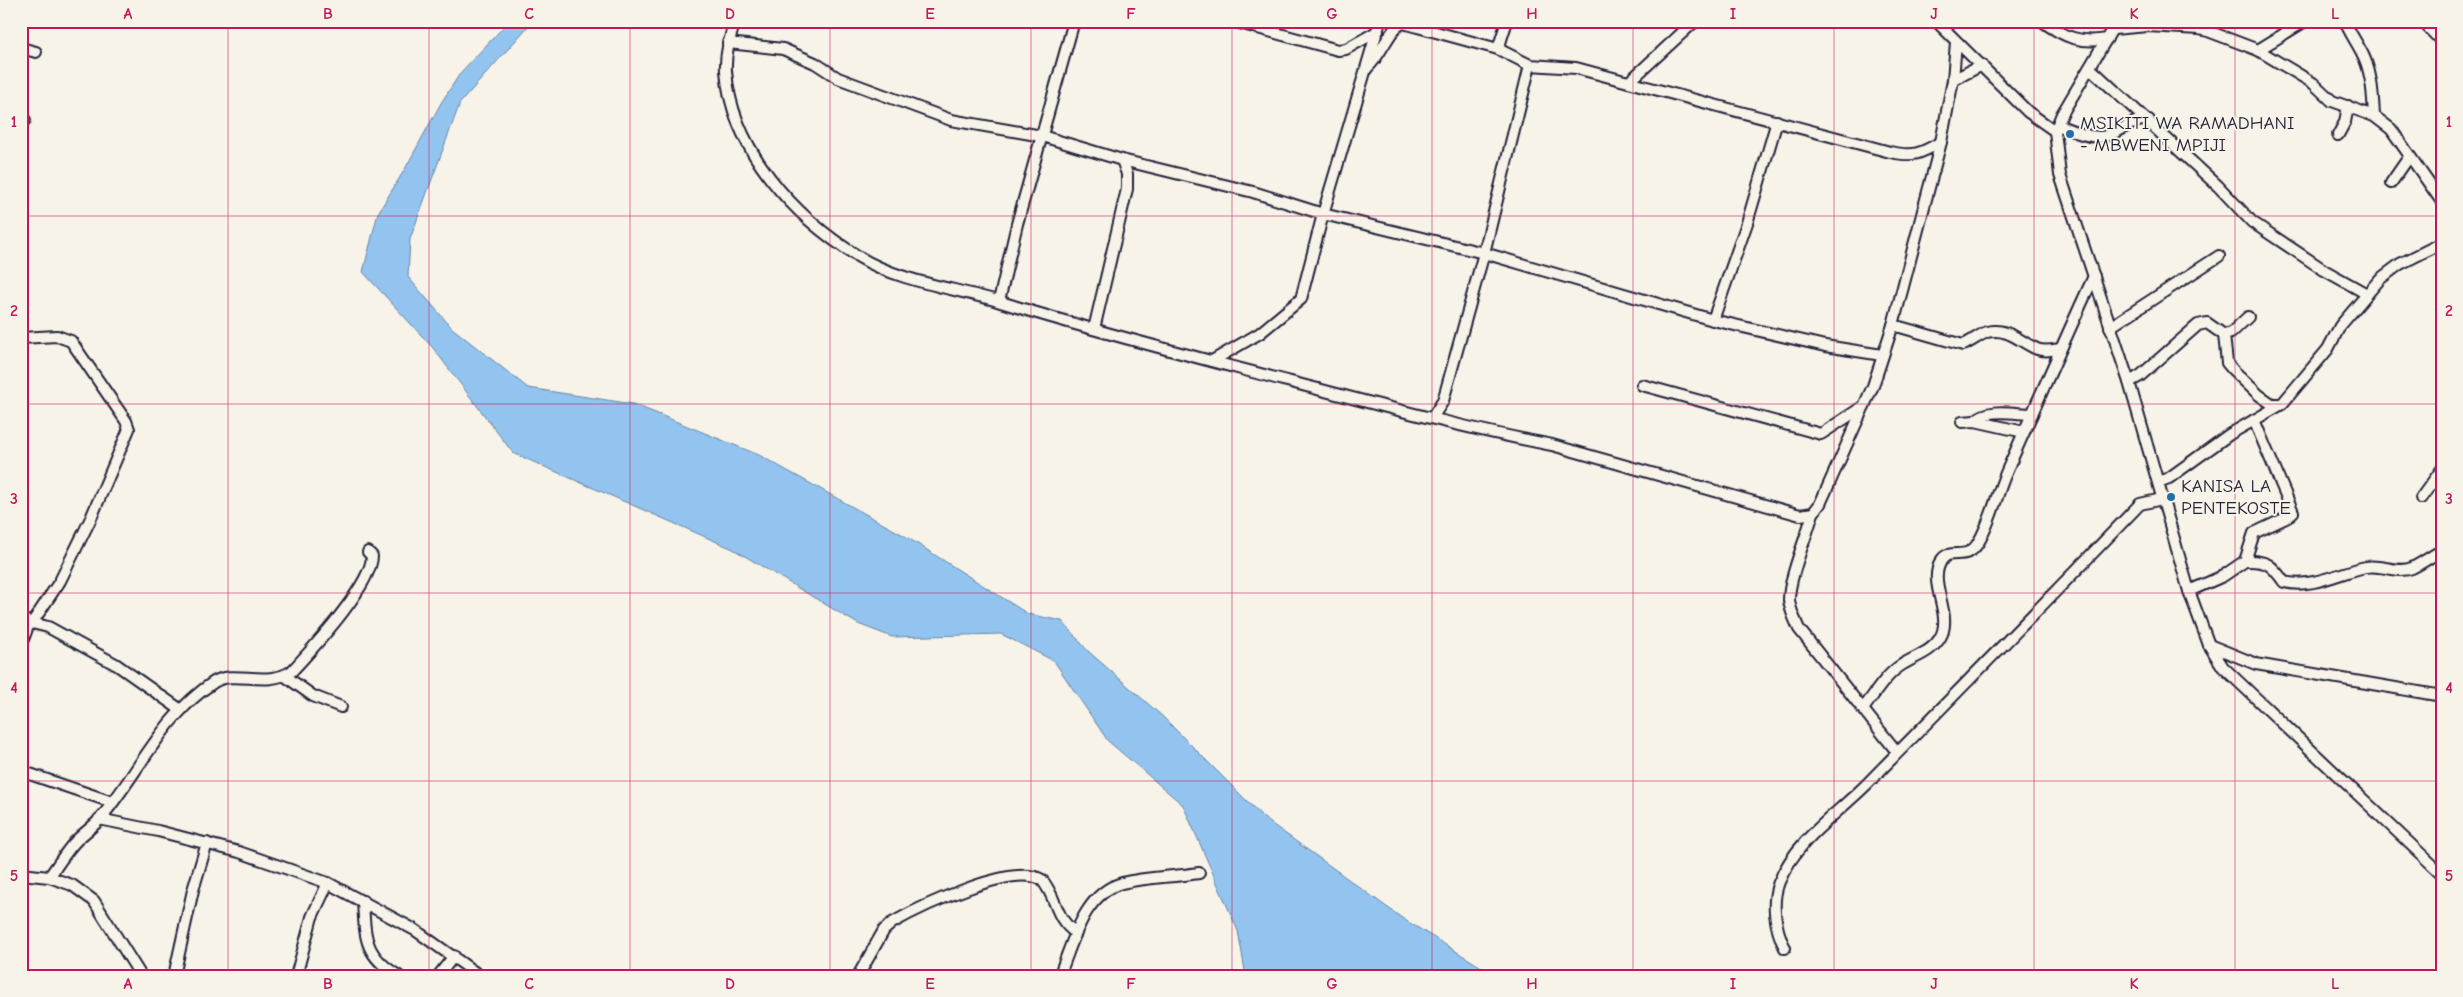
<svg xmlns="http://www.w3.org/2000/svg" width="2463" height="997" font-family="'Comic Neue',sans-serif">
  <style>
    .water { fill: #93c4ef; stroke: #6683a7 }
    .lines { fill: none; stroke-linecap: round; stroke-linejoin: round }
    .street-casing { stroke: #22223b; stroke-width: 14 }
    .street { stroke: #f7f3e8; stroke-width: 10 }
    .grid { fill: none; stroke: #c2185b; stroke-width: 1; stroke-opacity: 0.55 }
    .poi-dot { fill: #1f6fb2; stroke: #f7f3e8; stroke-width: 2 }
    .labels { text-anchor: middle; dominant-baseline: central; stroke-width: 4; stroke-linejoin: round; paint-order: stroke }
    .poi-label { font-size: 19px; fill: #22223b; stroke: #f7f3e8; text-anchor: start }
    .neatline { fill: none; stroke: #c2185b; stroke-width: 2 }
    .grid-label { font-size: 16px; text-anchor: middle; font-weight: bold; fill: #c2185b }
  </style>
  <rect width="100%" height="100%" fill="#f7f3e8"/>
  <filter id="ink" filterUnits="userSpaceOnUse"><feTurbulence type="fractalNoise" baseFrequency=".02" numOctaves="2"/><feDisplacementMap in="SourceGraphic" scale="10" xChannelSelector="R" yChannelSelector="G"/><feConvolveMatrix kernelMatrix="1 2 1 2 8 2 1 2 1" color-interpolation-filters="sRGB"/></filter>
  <g filter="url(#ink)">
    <!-- water -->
    <polygon class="water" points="509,21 533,21 460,103 410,239 408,277 452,328 528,388 633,404 759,455 905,536 1028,614 1062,621 1088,651 1162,716 1265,819 1402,918 1488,971 1491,976 1246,976 1238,931 1183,805 1108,741 1054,661 1001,634 892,637 858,624 733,549 513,453 433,348 363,272 378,213 405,169 441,103 461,72"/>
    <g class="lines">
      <!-- street casing -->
      <g class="street-casing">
        <g id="street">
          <path d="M735,21C730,37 725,54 726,71C732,150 794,217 859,257C902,283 957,288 1004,303C1097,332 1192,356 1287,381C1375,404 1463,428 1552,445L1800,515L1813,513L1820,504L1873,386L1893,325L1941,142L1953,80L1956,42"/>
          <polyline points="1232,21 1338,50 1346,49 1378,31"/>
          <polyline points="1936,21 2028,112 2055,131"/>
          <path d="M2042,21C2064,37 2080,44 2107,39"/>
          <polyline points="2117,21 2062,114 2055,131 2060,175 2129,382 2189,591 2209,645 2223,667 2442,874"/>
          <path d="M2345,21C2350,34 2358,44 2364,57C2372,75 2373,96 2374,116"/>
          <polyline points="2422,21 2442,42"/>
          <polyline points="2113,29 2148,26 2199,29 2208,31 2258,50 2313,83 2332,101 2374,116 2391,129 2442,202"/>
          <polyline points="728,43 783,49 815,63 838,78 951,120 1042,136 1122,160 1253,192 1323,214 1484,253 1713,320 1825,346 1882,355"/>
          <polyline points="21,48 36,52"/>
          <polyline points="1498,49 1507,21"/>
          <polyline points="2258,50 2305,21"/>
          <path d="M1367,68C1382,55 1389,28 1403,23L1498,49L1530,65L1576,68L1890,152C1914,157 1920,154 1941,142"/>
          <polyline points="2090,68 2218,186 2252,222 2324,270 2367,294"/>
          <polyline points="1953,80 1982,65"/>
          <polyline points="1629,82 1695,21"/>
          <polyline points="21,119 25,120"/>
          <path d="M2058,125C2071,130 2085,137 2100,137C2118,136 2131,118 2149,120"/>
          <polyline points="2338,135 2345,122 2348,106"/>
          <polyline points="2391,183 2409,157"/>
          <polyline points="999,301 1017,224 1074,21"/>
          <polyline points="1713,320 1747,223 1777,121"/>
          <path d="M1893,325L1963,345C1971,342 1979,335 1987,332C2008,327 2020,342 2037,349C2044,352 2053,350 2060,349"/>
          <polyline points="2110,327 2219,256"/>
          <polyline points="1094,329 1127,189 1127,174 1122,160"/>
          <polyline points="2224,335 2227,363 2233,370 2259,395 2272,404 2281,404"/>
          <polyline points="21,338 57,336 71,341 126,421 129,429 91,518 60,581 32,623 21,619"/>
          <polyline points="1212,361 1260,333 1301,299 1323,214 1380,21"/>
          <polyline points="2129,382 2140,376 2198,325 2207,323 2224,335 2231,333 2248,317"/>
          <polyline points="1642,385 1821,434 1864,406"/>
          <polyline points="1432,418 1443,401 1484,253 1530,65"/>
          <path d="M1975,421C1988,407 2015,414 2032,414"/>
          <polyline points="1962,422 1975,421 2024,432"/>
          <polyline points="2158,482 2169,478 2230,434 2282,404 2328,349 2340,326 2380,279 2400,264 2442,243"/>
          <polyline points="2421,498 2442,469"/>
          <path d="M1813,513C1807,536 1789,577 1789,600C1790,610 1795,620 1799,629L1897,752"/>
          <path d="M2245,561C2267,560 2272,565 2284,582C2312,589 2340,572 2366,567C2381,564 2397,574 2412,568C2422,563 2432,556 2442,550"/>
          <polyline points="2189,591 2223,576 2245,561 2254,533 2286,518 2293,512 2254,420"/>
          <polyline points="21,645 28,626 32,623 48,627 117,665 181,710"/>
          <polyline points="2209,645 2256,664 2442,696"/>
          <polyline points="285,676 313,696 341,707"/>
          <path d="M1863,709C1874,695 1885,676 1900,666C1913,657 1931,653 1940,638C1954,614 1927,584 1941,561C1950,546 1966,563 1978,543C1991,522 1996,496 2006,473C2035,407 2064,341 2094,276"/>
          <polyline points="21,771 112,802"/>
          <polyline points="99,819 158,831 239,852 328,883 415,930 480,976"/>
          <polyline points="21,874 49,877 72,885 94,901 141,976"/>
          <path d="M49,877C58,865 65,853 74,843C82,834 92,828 100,819C138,774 163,715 214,682C235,669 266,688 292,671C312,649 372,585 372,556L368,552"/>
          <path d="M363,901C365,937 364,956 399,976"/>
          <path d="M1785,948C1775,929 1771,902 1779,882C1796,840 1836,815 1867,784C1958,691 2050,598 2140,504L2162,499"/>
          <polyline points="174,976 193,890 207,843"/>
          <polyline points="296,976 312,917 328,883"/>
          <polyline points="438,976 454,956"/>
          <path d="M858,976L884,930L892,923C920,907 1014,862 1042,880C1058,899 1054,918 1076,933"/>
          <path d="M1059,976C1073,943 1083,894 1122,883C1147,877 1174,877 1199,873"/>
        </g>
      </g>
      <!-- street -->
      <use href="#street" class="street"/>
    </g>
  </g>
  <!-- grid -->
  <path class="grid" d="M228,21V976M429,21V976M630,21V976M830,21V976M1031,21V976M1232,21V976M1432,21V976M1633,21V976M1834,21V976M2034,21V976M2235,21V976M21,216H2442M21,404H2442M21,593H2442M21,781H2442"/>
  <!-- markers -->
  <g class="poi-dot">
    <circle cx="2070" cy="134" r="5"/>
    <circle cx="2171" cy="497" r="5"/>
  </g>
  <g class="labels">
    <!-- poi labels -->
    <g class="poi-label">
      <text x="2080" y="123">MSIKITI WA RAMADHANI<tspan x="2080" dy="22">- MBWENI MPIJI</tspan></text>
      <text x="2181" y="486">KANISA LA<tspan x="2181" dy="22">PENTEKOSTE</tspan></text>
    </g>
  </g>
  <!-- margin -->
  <rect width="2463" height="997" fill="none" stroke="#f7f3e8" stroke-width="55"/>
  <rect x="28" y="28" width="2408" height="942" class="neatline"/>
  <g class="grid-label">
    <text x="128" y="19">A</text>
    <text x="328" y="19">B</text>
    <text x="529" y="19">C</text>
    <text x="730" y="19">D</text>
    <text x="930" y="19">E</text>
    <text x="1131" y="19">F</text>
    <text x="1332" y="19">G</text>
    <text x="1532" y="19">H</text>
    <text x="1733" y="19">I</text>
    <text x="1934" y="19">J</text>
    <text x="2134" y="19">K</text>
    <text x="2335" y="19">L</text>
    <text x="14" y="127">1</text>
    <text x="2449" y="127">1</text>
    <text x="14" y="316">2</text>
    <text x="2449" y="316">2</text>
    <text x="14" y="504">3</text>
    <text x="2449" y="504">3</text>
    <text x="14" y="693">4</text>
    <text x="2449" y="693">4</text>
    <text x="14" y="881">5</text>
    <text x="2449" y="881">5</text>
    <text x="128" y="989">A</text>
    <text x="328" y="989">B</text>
    <text x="529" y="989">C</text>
    <text x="730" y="989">D</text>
    <text x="930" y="989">E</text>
    <text x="1131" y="989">F</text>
    <text x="1332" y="989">G</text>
    <text x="1532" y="989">H</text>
    <text x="1733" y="989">I</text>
    <text x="1934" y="989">J</text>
    <text x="2134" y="989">K</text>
    <text x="2335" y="989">L</text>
  </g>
</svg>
